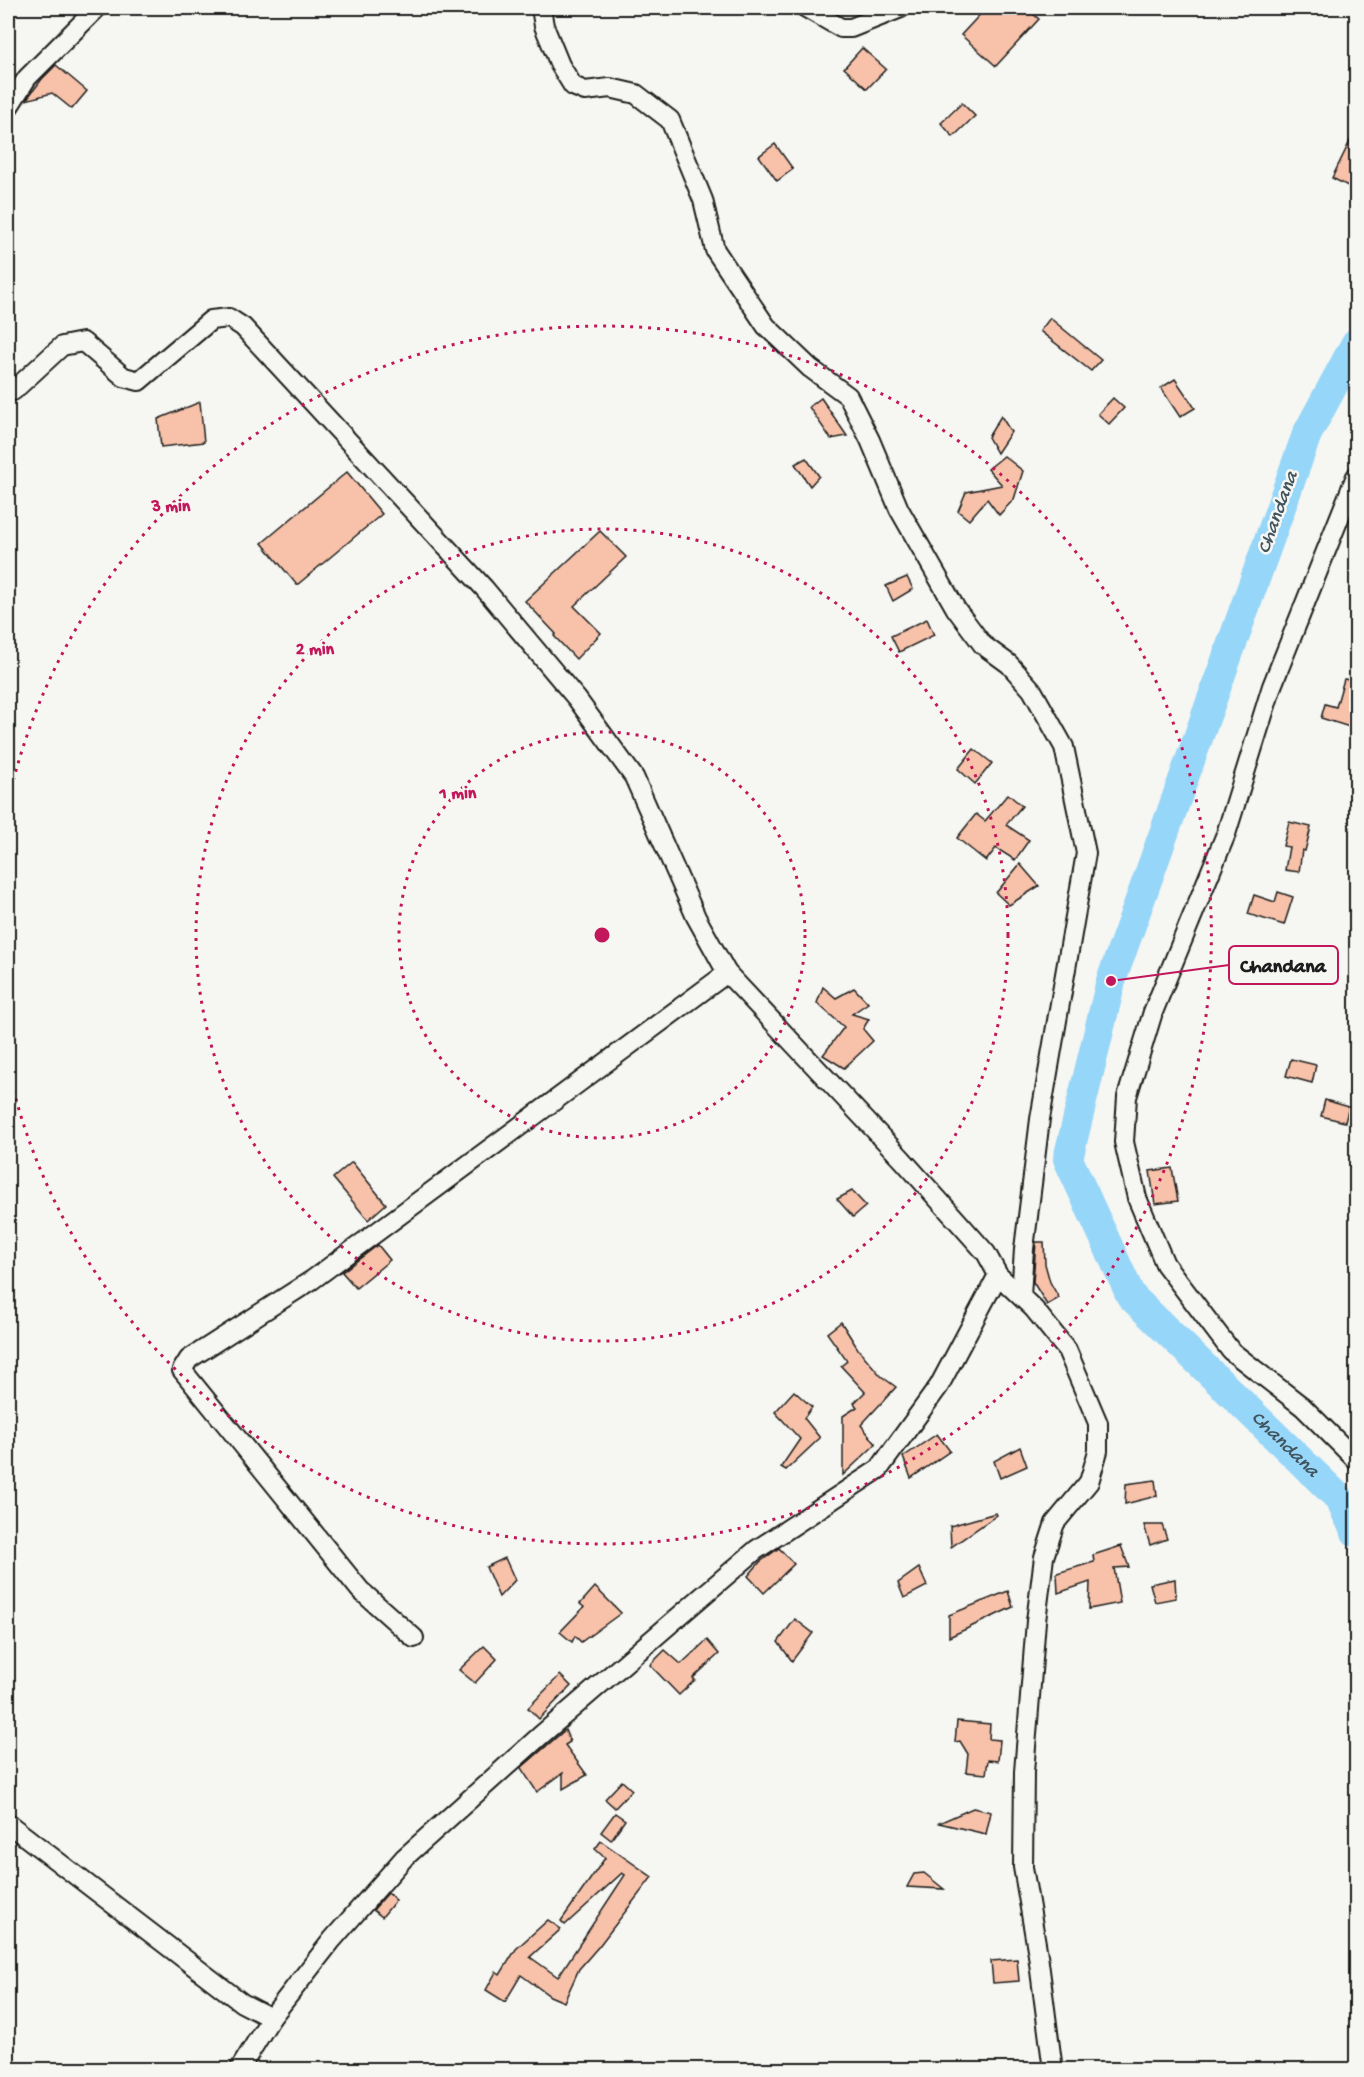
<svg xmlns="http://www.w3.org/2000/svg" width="1364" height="2077" font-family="'Gochi Hand',sans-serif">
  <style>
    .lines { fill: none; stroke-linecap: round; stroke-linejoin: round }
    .river { stroke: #96d6f8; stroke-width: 30 }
    .building { fill: #f7c2a9; stroke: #1c1c1c; stroke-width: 1.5 }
    .minor-casing { stroke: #1c1c1c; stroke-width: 22 }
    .minor { stroke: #f6f6f2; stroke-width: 18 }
    .ring { fill: none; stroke: #c2185b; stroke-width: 3; stroke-dasharray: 3 6 }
    .labels { text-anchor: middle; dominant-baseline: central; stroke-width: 5; stroke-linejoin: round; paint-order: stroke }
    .water-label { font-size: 20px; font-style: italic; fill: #41545e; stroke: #f6f6f2 }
    .centre { fill: #c2185b; stroke: #f6f6f2; stroke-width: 3 }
    .ring-label { font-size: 18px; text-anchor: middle; font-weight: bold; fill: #c2185b; stroke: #f6f6f2; stroke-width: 5; stroke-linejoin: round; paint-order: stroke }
    .leader { fill: none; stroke: #c2185b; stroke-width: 2 }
    .callout-dot { fill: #c2185b; stroke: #f6f6f2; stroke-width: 2 }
    .callout { fill: #f6f6f2; stroke: #c2185b; stroke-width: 2 }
    .callout-label { font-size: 20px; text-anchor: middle; font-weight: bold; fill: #1c1c1c }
  </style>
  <rect width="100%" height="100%" fill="#f6f6f2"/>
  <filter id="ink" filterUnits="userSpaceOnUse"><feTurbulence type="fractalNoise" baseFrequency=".0167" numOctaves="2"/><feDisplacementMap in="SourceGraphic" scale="12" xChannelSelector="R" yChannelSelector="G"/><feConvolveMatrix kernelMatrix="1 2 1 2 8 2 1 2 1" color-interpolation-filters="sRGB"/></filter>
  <g filter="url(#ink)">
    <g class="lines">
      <!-- river -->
      <path class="river" id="s1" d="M1356,343L1307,434L1111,981L1068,1159L1131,1296L1339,1498L1356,1532"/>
    </g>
    <!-- building -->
    <g class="building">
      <polygon points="986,8 1026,8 1039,19 996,66 961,35"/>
      <polygon points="862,48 886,69 867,89 844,68"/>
      <polygon points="56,65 87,91 72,109 52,93 26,100 42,79"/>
      <polygon points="962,103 975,116 953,137 941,123"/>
      <polygon points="1356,129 1356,190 1332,178"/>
      <polygon points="775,144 793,169 777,181 759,156"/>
      <polygon points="1050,318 1101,360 1091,371 1040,331"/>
      <polygon points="1175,379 1195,408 1180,417 1161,388"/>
      <polygon points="821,398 847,436 831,439 809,407"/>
      <polygon points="1113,398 1124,408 1109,424 1098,414"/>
      <polygon points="200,402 204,442 161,447 158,419"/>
      <polygon points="1001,416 1011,432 997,453 988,437"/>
      <polygon points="1004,456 1023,471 1014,499 999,515 987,499 969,520 958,511 966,492 1002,485 988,469"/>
      <polygon points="806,458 819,476 810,486 795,464"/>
      <polygon points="347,472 382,514 297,585 262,543"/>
      <polygon points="600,531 626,557 574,606 601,633 576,659 554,636 556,634 525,601"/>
      <polygon points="907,577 913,589 893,601 886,586"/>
      <polygon points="927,619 934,635 899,652 891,636"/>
      <polygon points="1344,679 1356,681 1356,729 1321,718 1325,704 1336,707"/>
      <polygon points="974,749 992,763 975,784 958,769"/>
      <polygon points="1008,794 1022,806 1006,825 1029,840 1015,860 996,848 986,861 957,838 976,814 985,821"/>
      <polygon points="1289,822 1311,827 1305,851 1302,850 1299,872 1285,870 1289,847 1283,846"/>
      <polygon points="1020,864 1039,886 1009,905 996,893"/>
      <polygon points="1278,892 1293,897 1284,925 1248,914 1254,895 1275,902"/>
      <polygon points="823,987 836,998 854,988 868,1003 852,1014 869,1019 863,1029 873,1041 844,1068 823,1055 844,1027 817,1003"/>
      <polygon points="1291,1059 1316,1065 1312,1083 1286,1076"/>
      <polygon points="1325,1100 1349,1107 1345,1122 1321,1116"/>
      <polygon points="352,1162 386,1204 368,1220 333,1178"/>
      <polygon points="1172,1168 1178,1201 1155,1204 1150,1171"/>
      <polygon points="852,1191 866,1206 853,1217 837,1199"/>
      <polygon points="1036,1242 1044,1242 1045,1264 1050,1282 1059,1298 1047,1305 1033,1282"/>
      <polygon points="378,1245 390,1260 356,1288 342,1272"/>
      <polygon points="841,1322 858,1349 881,1376 896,1387 861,1425 876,1444 843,1475 843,1416 857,1407 854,1403 865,1392 841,1366 847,1361 827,1333"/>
      <polygon points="794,1391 812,1407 804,1418 820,1438 786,1470 781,1467 800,1439 775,1412"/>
      <polygon points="937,1434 950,1451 911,1478 903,1457"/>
      <polygon points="1020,1447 1027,1466 1000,1478 994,1461"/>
      <polygon points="1155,1480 1157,1496 1125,1504 1126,1484"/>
      <polygon points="996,1513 997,1515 951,1547 950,1526"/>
      <polygon points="1144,1525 1162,1525 1167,1539 1150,1545"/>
      <polygon points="1121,1546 1129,1567 1114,1568 1120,1603 1089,1609 1090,1582 1058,1593 1057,1573 1094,1562 1093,1555"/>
      <polygon points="779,1548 794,1564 764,1593 748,1576 760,1562"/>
      <polygon points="505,1558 515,1580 499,1597 486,1567"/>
      <polygon points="919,1568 927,1586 904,1598 898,1583"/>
      <polygon points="1175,1579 1176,1598 1155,1602 1150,1584"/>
      <polygon points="595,1587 621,1613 581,1642 575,1636 572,1642 560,1632 584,1607 580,1604"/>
      <polygon points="1008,1591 1013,1607 949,1637 949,1615"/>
      <polygon points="795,1619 813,1633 792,1661 778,1642"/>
      <polygon points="707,1640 719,1654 693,1678 695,1680 679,1695 650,1665 665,1650 681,1664"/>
      <polygon points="484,1646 497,1659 475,1683 459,1670"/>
      <polygon points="560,1675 571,1686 539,1719 528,1708"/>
      <polygon points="957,1721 990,1724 989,1739 1000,1740 998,1761 988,1760 986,1774 966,1772 968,1754 960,1741 955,1742"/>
      <polygon points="565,1730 570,1742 565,1745 587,1775 563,1789 563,1773 537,1792 521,1768"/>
      <polygon points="622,1781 632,1790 615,1808 605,1799"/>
      <polygon points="973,1808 991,1812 986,1834 939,1823"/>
      <polygon points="615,1813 625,1820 611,1840 601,1832"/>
      <polygon points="601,1841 652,1877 599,1946 579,1969 564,2002 550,1996 521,1975 505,2002 486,1990 496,1972 500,1975 516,1949 548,1920 561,1929 530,1957 558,1977 625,1875 622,1873 565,1925 561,1921 605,1858 595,1849"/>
      <polygon points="924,1873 944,1889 907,1887 914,1874"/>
      <polygon points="388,1893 396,1900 382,1917 373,1910"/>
      <polygon points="1017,1959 1019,1981 993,1983 991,1961"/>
    </g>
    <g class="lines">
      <!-- minor casing -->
      <g class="minor-casing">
        <g id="minor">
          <polyline points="541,8 544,26 560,65 573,86 585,91 610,88 636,94 670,120 703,200 715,250 766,326 810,368 848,396 870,440 899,509 956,609 983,645 1009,664 1032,690 1064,747 1086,853 1040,1119 1024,1249 1021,1296"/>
          <polyline points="806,8 841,28 851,28 901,8"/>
          <polyline points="8,108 27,78 97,8"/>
          <polyline points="8,391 13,391 62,346 83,342 124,377 139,381 211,320 229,318 243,327 484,588 577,699 634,777 696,917 727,973 312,1280 189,1359 182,1370 360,1590 414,1638"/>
          <polyline points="1356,476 1272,686 1226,834 1153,1012 1127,1097 1124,1142 1137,1198 1165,1264 1231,1351 1303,1407 1356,1460"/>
          <polyline points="727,973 902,1159 986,1253 998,1275 1034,1309 1067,1350 1098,1423 1098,1451 1089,1482 1055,1523 1044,1557 1036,1621 1024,1772 1023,1867 1038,1955 1053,2070"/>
          <polyline points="10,1825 242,2003 271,2018 332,1940 404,1858 540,1736 756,1550 879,1469 939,1386 998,1275"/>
          <polyline points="239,2070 271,2018"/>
        </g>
      </g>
      <!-- minor -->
      <use href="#minor" class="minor"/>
    </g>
  </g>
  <!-- distance rings -->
  <g class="ring">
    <circle cx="602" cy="935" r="203"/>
    <circle cx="602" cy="935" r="406"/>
    <path d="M9 798A609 609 0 1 1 9 1072"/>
  </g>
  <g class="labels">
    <!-- water labels -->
    <g class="water-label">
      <text transform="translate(1279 513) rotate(-70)">Chandana</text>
      <text stroke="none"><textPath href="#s1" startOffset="1232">Chandana</textPath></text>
    </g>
  </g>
  <circle cx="602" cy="935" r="9" class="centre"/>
  <g class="ring-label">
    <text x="171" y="511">3 min</text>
    <text x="315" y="654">2 min</text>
    <text x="458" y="798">1 min</text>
  </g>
  <!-- callouts -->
  <path class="leader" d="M1111 981L1229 965"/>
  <circle class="callout-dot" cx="1111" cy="981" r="6"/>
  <rect class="callout" x="1229" y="946" width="109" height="38" rx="6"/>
  <g class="callout-label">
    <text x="1283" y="972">Chandana</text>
  </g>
  <!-- margin -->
  <rect width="1364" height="2077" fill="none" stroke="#f6f6f2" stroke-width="30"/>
  <rect x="15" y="15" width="1334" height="2047" fill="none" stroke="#1c1c1c" stroke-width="2" filter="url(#ink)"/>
</svg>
